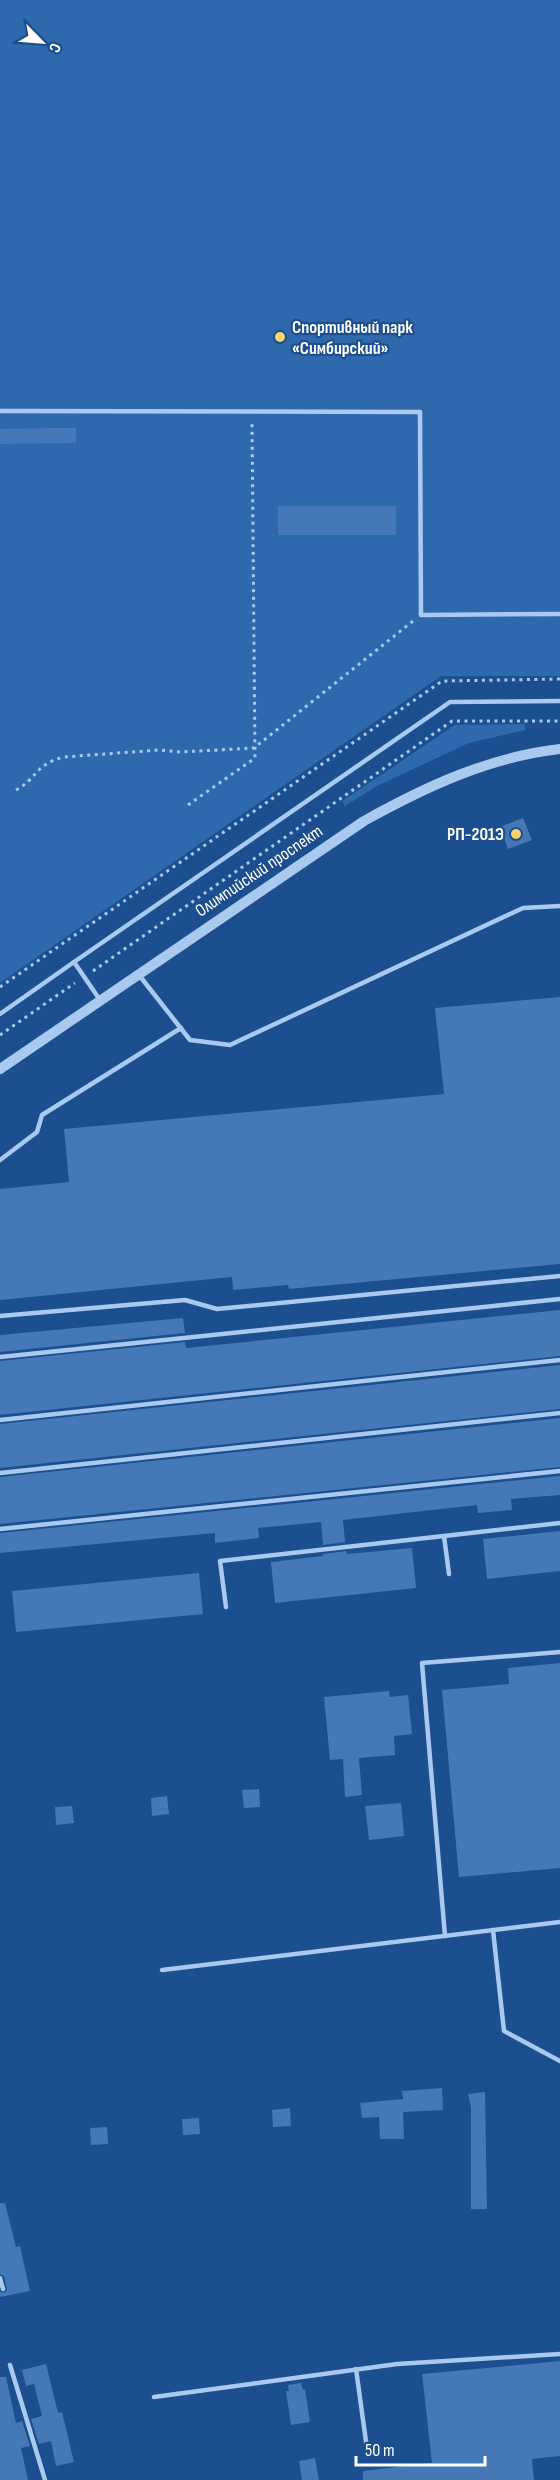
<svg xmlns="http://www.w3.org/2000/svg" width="560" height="2480" font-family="'Sofia Sans Condensed',sans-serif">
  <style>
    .green { fill: #2e69ad }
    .building { fill: #4478b7 }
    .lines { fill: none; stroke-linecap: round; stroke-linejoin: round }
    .path { stroke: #a9c9ee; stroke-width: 3; stroke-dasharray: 3 4.5; stroke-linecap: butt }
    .service { stroke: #a9c9ee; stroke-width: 4.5 }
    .tertiary { stroke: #a9c9ee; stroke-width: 10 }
    .poi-dot { fill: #ffd166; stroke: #1b4f8f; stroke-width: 2 }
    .labels { text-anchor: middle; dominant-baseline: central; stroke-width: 4.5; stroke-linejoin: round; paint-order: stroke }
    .poi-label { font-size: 18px; font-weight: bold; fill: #fff; stroke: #1b4f8f; text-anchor: start }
    .street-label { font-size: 18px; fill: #fff; stroke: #1b4f8f }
  </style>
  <rect width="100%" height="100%" fill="#1b4f8f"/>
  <!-- green -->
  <g class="green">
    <polygon points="0,0 560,0 560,676 441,676 0,983"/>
    <polygon points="525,724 525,730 469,743 377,786 345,806 342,801 455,725"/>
  </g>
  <!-- building -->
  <g class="building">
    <polygon points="50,428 76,428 76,443 0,444 0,429"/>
    <rect x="278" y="506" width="118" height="29"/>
    <polygon points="523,818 532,840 508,849 500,827"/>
    <polygon points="560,997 560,1264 289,1289 288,1285 233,1290 232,1277 0,1300 0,1189 69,1182 64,1129 444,1094 435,1008"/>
    <polygon points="560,1310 560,1356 0,1415 0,1361 185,1342 186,1348"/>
    <polygon points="183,1318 185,1333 0,1352 0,1335"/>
    <polygon points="560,1365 560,1409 0,1468 0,1424"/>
    <polygon points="560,1418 560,1467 0,1524 0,1477"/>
    <polygon points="560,1476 560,1495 511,1499 512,1510 478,1513 477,1505 343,1520 345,1542 323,1545 321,1522 258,1528 259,1538 215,1543 215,1533 0,1553 0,1533"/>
    <polygon points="560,1531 560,1571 487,1579 483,1539"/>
    <polygon points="412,1548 416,1588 275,1603 271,1562 323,1556 323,1554 346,1551 347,1554"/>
    <polygon points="199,1573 203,1614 16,1632 12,1591"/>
    <polygon points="560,1663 560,1868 459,1877 442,1690 509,1684 508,1668"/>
    <polygon points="389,1691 390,1697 408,1695 412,1734 394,1736 395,1755 359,1758 362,1795 345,1797 343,1759 330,1760 324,1697"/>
    <polygon points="259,1789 260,1807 244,1808 242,1790"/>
    <polygon points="167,1796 169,1814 152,1816 151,1798"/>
    <polygon points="401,1803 404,1836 369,1840 365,1806"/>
    <polygon points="72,1806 74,1823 56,1825 55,1807"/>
    <polygon points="442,2088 443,2110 403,2112 404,2139 380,2139 379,2117 362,2118 360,2103 403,2099 402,2091"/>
    <polygon points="485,2092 487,2209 471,2209 471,2107 468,2094"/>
    <polygon points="290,2108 291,2126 273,2127 272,2110"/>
    <polygon points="199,2118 200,2134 183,2135 182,2119"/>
    <polygon points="107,2127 108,2144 91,2145 90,2128"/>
    <polygon points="0,2203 5,2203 16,2247 20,2246 30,2291 0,2297 0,2292 5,2293 7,2290 4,2276 0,2274"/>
    <polygon points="560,2361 560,2456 532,2459 534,2480 363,2480 363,2471 432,2463 422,2374"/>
    <polygon points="46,2364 58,2413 62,2412 74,2462 56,2466 51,2441 39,2444 31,2419 42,2416 34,2384 26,2386 22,2370"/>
    <polygon points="0,2377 6,2377 16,2423 22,2421 30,2446 21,2448 28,2480 0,2480"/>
    <polygon points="301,2383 303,2390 305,2389 310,2422 291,2425 286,2391 289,2391 288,2385"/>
    <polygon points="315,2458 319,2480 302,2480 299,2461"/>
  </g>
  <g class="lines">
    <!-- path -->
    <g class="path">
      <path d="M16,790C37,779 35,764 64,757L159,750L180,752L254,748L413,621"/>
      <polyline points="188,805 255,758 252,421"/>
      <polyline points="93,971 452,721 560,721"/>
      <polyline points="0,987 442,681 560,679"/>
      <polyline points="0,1035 75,983"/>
    </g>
    <!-- service -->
    <g class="service">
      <polyline points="0,411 420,412 421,615 560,614"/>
      <polyline points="74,962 450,702 560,701"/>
      <polyline points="139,975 190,1040 230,1045 523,908 560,906"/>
      <polyline points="0,1014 74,962 100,1000"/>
      <polyline points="0,1160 37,1132 42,1115 181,1028"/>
      <polyline points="0,1316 185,1300 217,1309 560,1276"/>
      <polyline points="0,1357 560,1299"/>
      <polyline points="0,1420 560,1360"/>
      <polyline points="0,1473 560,1413"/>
      <polyline points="0,1529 560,1471"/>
      <polyline points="449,1574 444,1536 560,1523"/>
      <polyline points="226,1607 220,1561 444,1536"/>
      <polyline points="493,1930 504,2031 560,2061"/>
      <polyline points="445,1936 422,1663 560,1652"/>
      <polyline points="162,1970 560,1922"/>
      <polyline points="0,2278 3,2289"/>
      <polyline points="10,2365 45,2480"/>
      <polyline points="356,2369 368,2456"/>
      <polyline points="154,2397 397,2364 560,2354"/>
    </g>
    <!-- tertiary -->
    <path class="tertiary" d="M0,1069L364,821C425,787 489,757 560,749"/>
  </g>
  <!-- markers -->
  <g class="poi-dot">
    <circle cx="280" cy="337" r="6"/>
    <circle cx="516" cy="834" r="6"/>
  </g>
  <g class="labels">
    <!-- poi labels -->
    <g class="poi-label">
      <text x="292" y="327">Спортивный парк<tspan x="292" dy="21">«Симбирский»</tspan></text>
      <text x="504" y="834" text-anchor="end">РП-201Э</text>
    </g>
    <!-- street labels -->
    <g class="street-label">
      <text transform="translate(259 871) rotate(-34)">Олимпийский проспект</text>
    </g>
  </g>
  <!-- north arrow -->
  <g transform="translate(42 42) rotate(115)" stroke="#1b4f8f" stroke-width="4.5" paint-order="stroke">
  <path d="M0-4.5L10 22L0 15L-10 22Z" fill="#ffffff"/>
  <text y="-9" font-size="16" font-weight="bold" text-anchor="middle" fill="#ffffff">С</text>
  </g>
  <!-- scale -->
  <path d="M356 2456v9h129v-9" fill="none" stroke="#ffffff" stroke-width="3"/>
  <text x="365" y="2456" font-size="18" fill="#ffffff" stroke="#1b4f8f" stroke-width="4.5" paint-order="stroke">50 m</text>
</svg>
